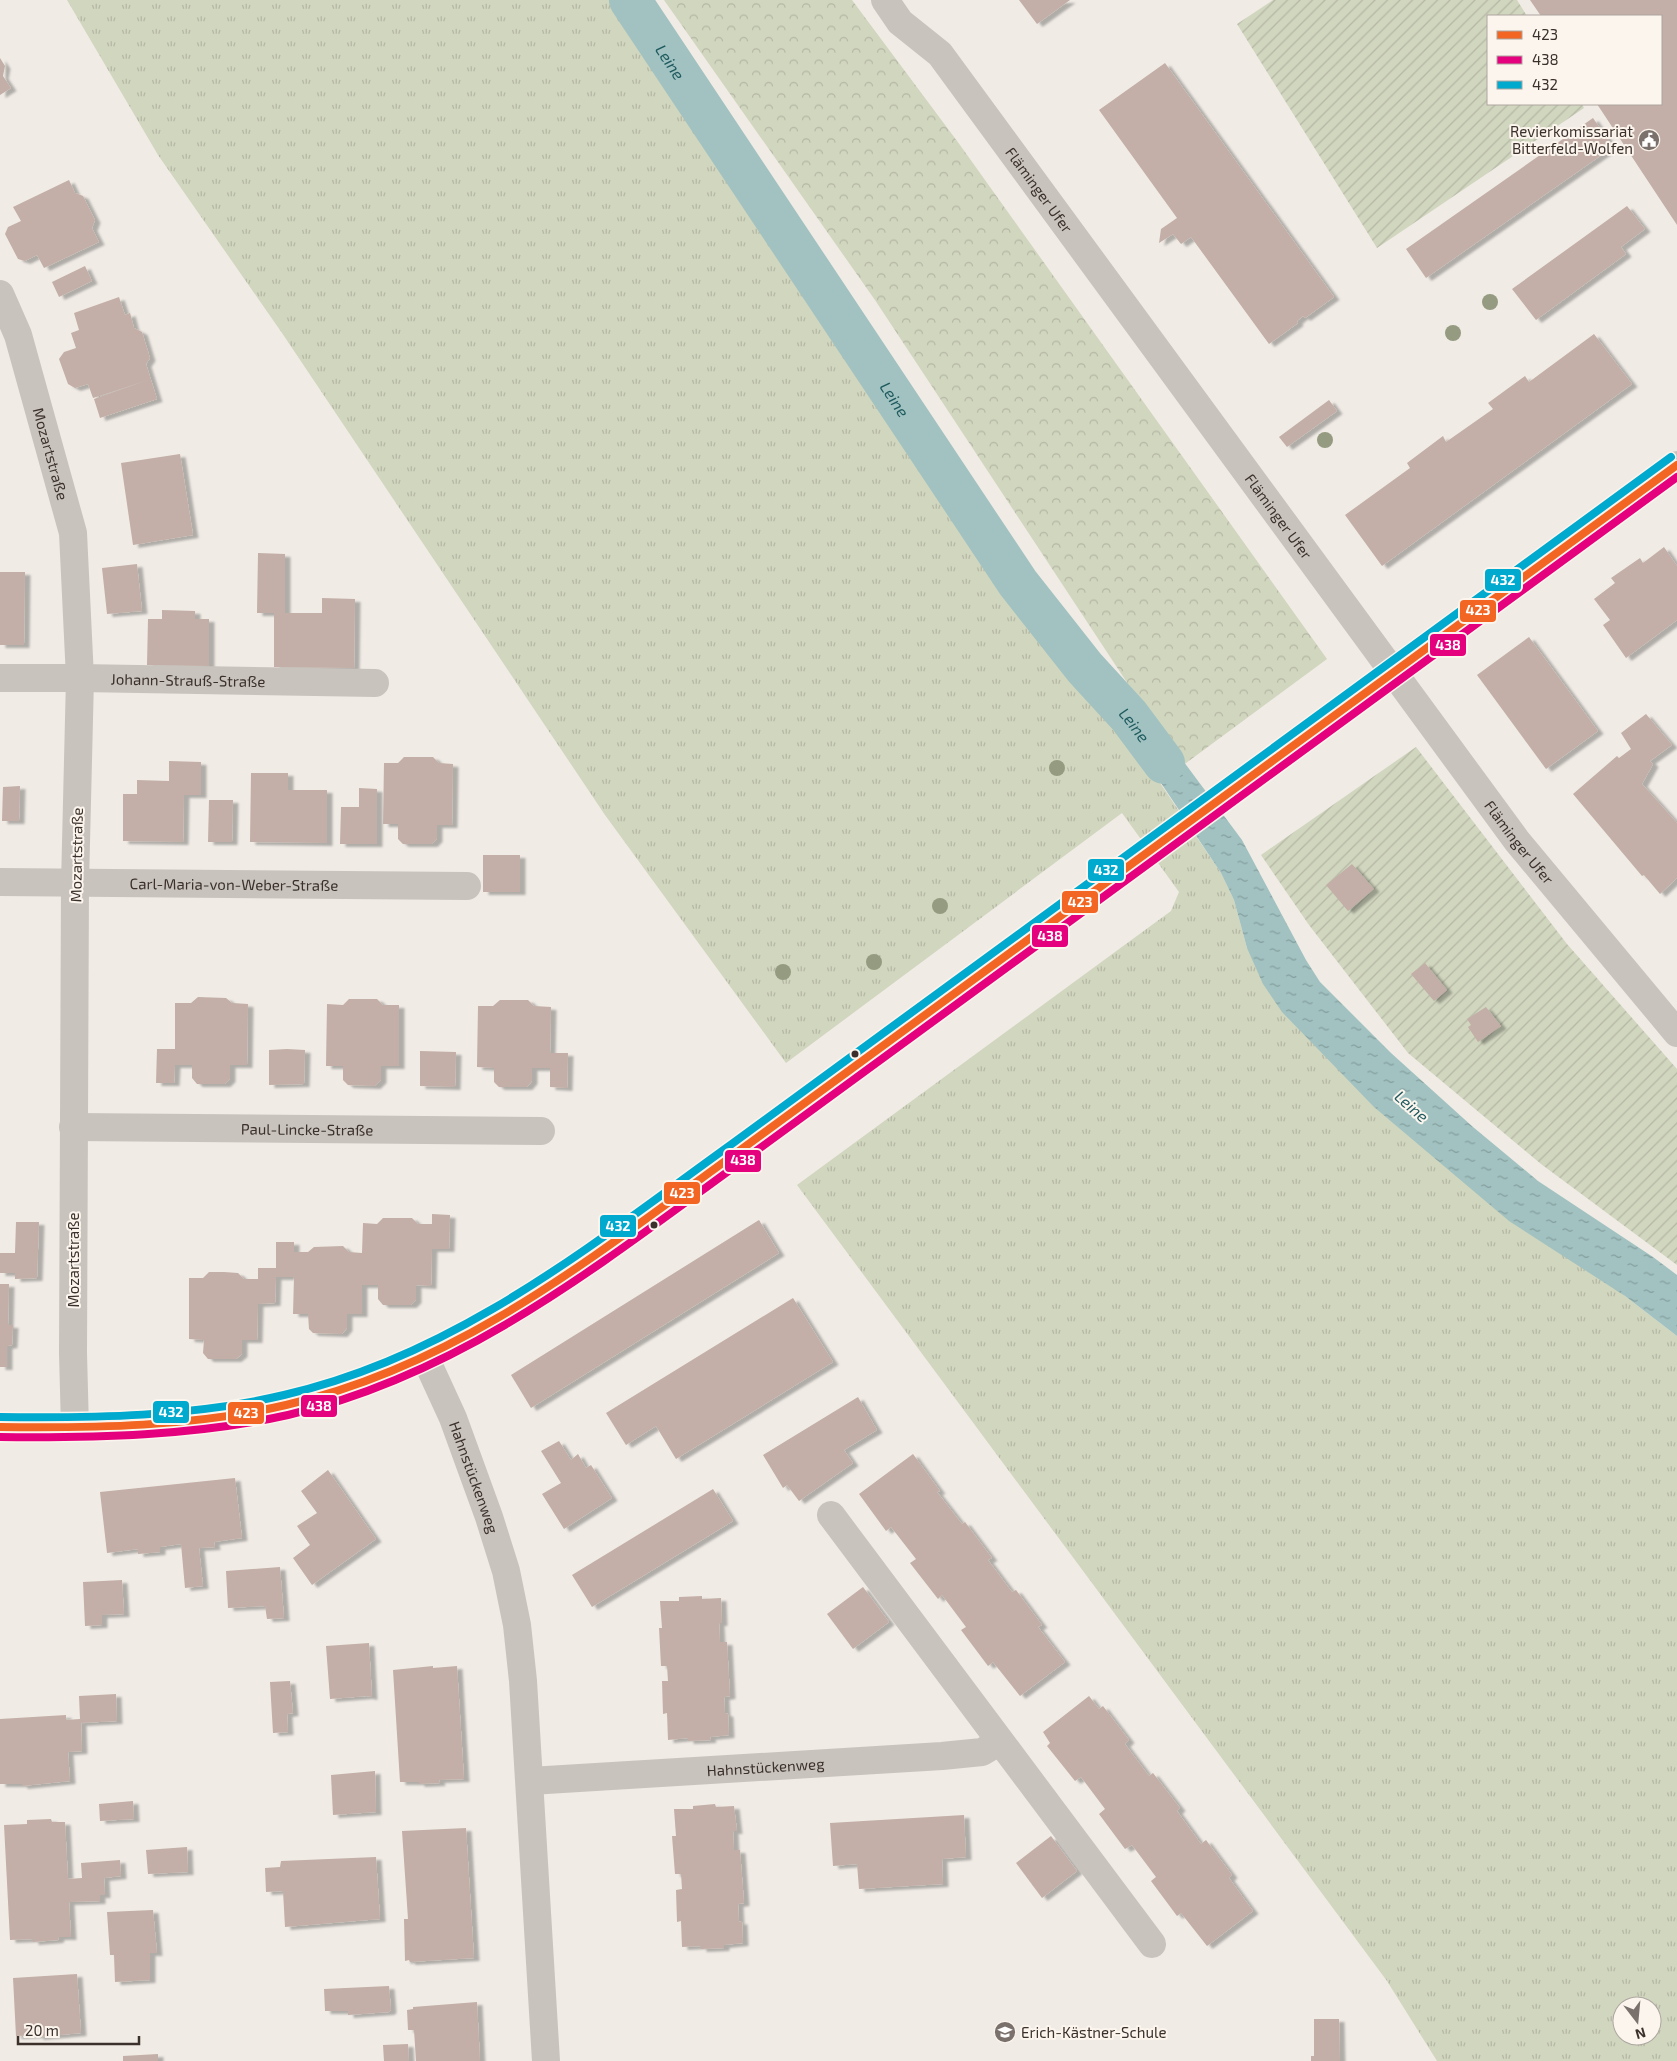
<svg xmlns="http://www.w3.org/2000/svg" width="1677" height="2061" font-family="'Exo 2',sans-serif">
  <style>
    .grass { fill: url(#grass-tufts); fill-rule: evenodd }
    .forest { fill: url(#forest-crowns) }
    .garden { fill: url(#garden-furrows) }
    .water { fill: url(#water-ripples) }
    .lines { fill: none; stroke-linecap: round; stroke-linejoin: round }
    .canal { stroke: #a1c2c1; stroke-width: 42 }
    .building { fill: #c3afa7; filter: url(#shadow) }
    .minor { stroke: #c9c3be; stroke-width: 28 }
    .bus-1-casing { stroke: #fbf5ee; stroke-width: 11 }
    .bus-2-casing { stroke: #fbf5ee; stroke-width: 11 }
    .bus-3-casing { stroke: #fbf5ee; stroke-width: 11 }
    .bus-1 { stroke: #f26522; stroke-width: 8 }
    .bus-2 { stroke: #e5007d; stroke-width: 8 }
    .bus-3 { stroke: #00a9ce; stroke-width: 8 }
    .tree { fill: #959b80 }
    .bus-dot { fill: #3b302b; stroke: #fbf5ee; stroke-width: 2 }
    .labels { text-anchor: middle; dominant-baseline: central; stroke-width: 4; stroke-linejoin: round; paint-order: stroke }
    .poi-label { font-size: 15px; fill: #3b302b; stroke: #fbf5ee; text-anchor: end }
    .street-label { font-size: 15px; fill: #3b302b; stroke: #fbf5ee }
    .water-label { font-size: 16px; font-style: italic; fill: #1f5a5e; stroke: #fbf5ee }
    .line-badge { stroke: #fbf5ee; stroke-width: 2 }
    .badge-label { font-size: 14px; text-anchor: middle; font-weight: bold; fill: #fff }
  </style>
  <defs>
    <pattern id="grass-tufts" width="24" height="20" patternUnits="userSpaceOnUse" patternTransform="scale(1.25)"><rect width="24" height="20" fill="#d1d6bf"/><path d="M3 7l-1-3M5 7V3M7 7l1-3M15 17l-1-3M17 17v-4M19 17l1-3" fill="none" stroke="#b4b8a4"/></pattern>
    <pattern id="forest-crowns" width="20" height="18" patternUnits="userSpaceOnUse" patternTransform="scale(1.25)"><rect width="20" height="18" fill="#d1d6bf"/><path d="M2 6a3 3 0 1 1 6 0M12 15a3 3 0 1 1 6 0" fill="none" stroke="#b4b8a4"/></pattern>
    <pattern id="garden-furrows" width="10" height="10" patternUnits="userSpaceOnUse" patternTransform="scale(1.25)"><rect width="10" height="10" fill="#d1d6bf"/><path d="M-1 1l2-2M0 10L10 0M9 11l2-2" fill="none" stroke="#b4b8a4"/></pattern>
    <pattern id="water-ripples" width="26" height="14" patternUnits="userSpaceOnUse" patternTransform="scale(1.25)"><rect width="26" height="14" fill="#a1c2c1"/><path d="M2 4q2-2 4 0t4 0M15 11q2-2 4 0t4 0" fill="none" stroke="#849e9d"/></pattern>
    <filter id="shadow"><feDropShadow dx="5.5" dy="3" stdDeviation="1" flood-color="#0004"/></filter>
  </defs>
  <rect width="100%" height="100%" fill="#f0ebe5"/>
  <!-- grass -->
  <path class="grass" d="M67,0H630L1221,873L1234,900L1247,948L1625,1296L1677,1336V2061H1437L1387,1981L797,1185L1171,911L1179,892L1122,813L786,1063L605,815L282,333L158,155ZM1622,2006H1652V2036H1622Z"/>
  <!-- forest -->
  <polygon class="forest" points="664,0 852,0 960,145 1327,659 1182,766 875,300"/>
  <!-- garden -->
  <g class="garden">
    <polygon points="1273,0 1517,0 1527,16 1488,16 1488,104 1582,104 1584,108 1377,248 1237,24"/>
    <polygon points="1416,747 1567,944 1677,1069 1677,1265 1541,1164 1408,1053 1309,925 1261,855"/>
  </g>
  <!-- water -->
  <polygon class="water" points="1143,707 1242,840 1306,960 1320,982 1391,1053 1473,1127 1538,1181 1653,1257 1677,1275 1677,1336 1625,1296 1509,1221 1374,1107 1282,1012 1263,984 1247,948 1234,900 1221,873 1159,780 1117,726"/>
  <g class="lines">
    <!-- canal -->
    <path class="canal" id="s1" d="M630,0L1018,583L1085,668L1129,716L1164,763"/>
  </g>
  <!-- building -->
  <g class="building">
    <polygon points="1019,0 1070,0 1037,24"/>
    <polygon points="1530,0 1677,0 1677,225 1597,104 1661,104 1661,16 1541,16"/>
    <polygon points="0,58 5,66 3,76 11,88 0,95"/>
    <polygon points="1165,63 1334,297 1305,318 1303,316 1297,321 1298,323 1269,344 1191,237 1181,244 1173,234 1159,243 1161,229 1177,218 1099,110"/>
    <polygon points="1593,118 1613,147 1426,278 1406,249"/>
    <polygon points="69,180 75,193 83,196 95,220 92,228 99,242 44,268 37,255 25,261 18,259 5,234 8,227 21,221 13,207"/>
    <polygon points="1627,206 1645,229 1621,247 1626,254 1536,320 1512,289"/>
    <polygon points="85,266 92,281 59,297 52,282"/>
    <polygon points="119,297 125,315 130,313 134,328 142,332 150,358 146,364 157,399 100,418 94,399 148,380 93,398 88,384 75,388 68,384 59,359 64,352 76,348 71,333 79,330 74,313"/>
    <polygon points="1594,334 1632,384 1382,566 1345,515 1410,468 1407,463 1443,436 1446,442 1493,409 1488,403 1525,376 1529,382"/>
    <polygon points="1329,400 1337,411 1287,447 1279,437"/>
    <polygon points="180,454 193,535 133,545 121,463"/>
    <polygon points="1664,547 1677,566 1677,620 1626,658 1603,625 1610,620 1594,599 1615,583 1611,578 1640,558 1643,563"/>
    <polygon points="258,553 285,554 285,613 322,613 322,598 355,599 354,668 274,667 274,613 257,613"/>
    <polygon points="137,564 142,611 107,614 102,568"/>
    <polygon points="0,572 25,572 24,645 0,645"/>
    <polygon points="162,610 195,611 195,619 209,619 209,666 147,665 148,619 162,619"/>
    <polygon points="1529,637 1598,731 1546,769 1477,675"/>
    <polygon points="1646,714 1672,745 1650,761 1653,764 1642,784 1677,823 1677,878 1660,894 1644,875 1642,876 1573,794 1617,756 1619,758 1631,749 1621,733"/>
    <polygon points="404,757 433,757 439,763 453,764 452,825 437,825 437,839 432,844 403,844 398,839 398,824 383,824 384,763 398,763"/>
    <polygon points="169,761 201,762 201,795 184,795 183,842 123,841 123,794 137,794 137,780 169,781"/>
    <polygon points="251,773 288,773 288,790 327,790 327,843 250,842"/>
    <polygon points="20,786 19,821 2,821 3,787"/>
    <polygon points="359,788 377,789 377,844 340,844 341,807 359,807"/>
    <polygon points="209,800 233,800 232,842 208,842"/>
    <rect x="483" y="855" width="37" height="37"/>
    <polygon points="1352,864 1374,889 1348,911 1326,885"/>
    <polygon points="1425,963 1447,990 1434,1001 1411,974"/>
    <polygon points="198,997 226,998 232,1003 248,1004 247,1065 230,1065 230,1079 225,1084 197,1084 192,1078 192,1065 175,1065 174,1083 156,1083 157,1049 175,1049 175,1003 191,1003"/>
    <polygon points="349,999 377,999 383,1005 399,1005 399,1066 381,1066 381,1080 375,1086 348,1085 343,1080 343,1066 326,1066 327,1004 343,1005"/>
    <polygon points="500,1000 528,1000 534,1006 551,1007 550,1053 568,1053 567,1088 550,1087 550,1068 532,1068 532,1081 527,1087 499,1087 494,1082 494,1068 477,1067 478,1006 493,1006"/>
    <polygon points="1486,1007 1501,1026 1478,1042 1468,1027 1471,1025 1467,1019"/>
    <polygon points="287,1049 305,1050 304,1084 269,1085 269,1050"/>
    <polygon points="420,1051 456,1052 455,1087 420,1086"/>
    <polygon points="432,1214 450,1215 449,1249 432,1249 431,1286 416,1285 416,1300 411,1305 383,1305 378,1299 378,1285 362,1285 362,1314 347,1314 347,1328 342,1334 313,1333 309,1329 308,1314 293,1314 294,1277 276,1277 275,1303 258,1304 257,1340 242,1340 242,1354 236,1359 208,1359 203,1353 204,1340 189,1339 189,1278 203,1278 209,1272 224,1272 238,1273 244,1279 258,1279 258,1268 276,1268 276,1242 294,1242 294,1252 308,1252 314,1247 343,1246 349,1252 362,1253 363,1223 377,1224 383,1218 412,1218 418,1224 432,1224"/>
    <polygon points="759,1220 779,1253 531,1408 511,1375"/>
    <polygon points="16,1222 39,1222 37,1278 15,1279 15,1273 0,1273 0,1253 15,1253"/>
    <polygon points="0,1284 9,1284 8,1325 13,1325 12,1345 7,1346 7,1367 0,1367"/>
    <polygon points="793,1298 833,1362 676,1459 656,1426 626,1445 606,1413"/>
    <polygon points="858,1397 877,1430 844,1450 853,1463 799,1501 787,1485 783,1488 763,1455"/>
    <polygon points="559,1441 571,1460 578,1454 586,1468 591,1465 612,1498 564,1529 542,1494 561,1483 541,1451"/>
    <polygon points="913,1454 940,1491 937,1492 962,1524 965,1522 992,1558 988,1560 1012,1592 1016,1590 1042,1625 1038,1627 1065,1662 1020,1696 993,1662 988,1666 961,1630 966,1627 942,1595 938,1599 910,1563 916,1559 891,1527 886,1531 859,1494"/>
    <polygon points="328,1470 376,1539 312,1585 293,1558 310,1545 297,1526 317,1513 301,1491"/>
    <polygon points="235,1478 242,1538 214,1542 215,1547 199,1548 203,1586 185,1588 181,1544 160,1547 160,1552 138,1554 138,1549 107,1553 100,1492"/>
    <polygon points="713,1489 733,1521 592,1607 572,1575"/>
    <polygon points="280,1567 284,1618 267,1619 265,1606 228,1608 226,1571"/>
    <polygon points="122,1580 124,1614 102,1615 102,1625 85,1626 83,1582"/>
    <polygon points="863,1587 889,1622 853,1649 827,1614"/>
    <polygon points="702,1596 702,1599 721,1598 722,1623 719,1623 720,1642 727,1642 730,1696 724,1697 725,1713 728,1714 729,1735 710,1737 711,1740 688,1741 688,1738 668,1740 667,1713 663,1714 662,1681 668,1681 667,1666 661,1666 659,1628 662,1628 660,1601 679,1601 679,1597"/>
    <polygon points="369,1643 372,1697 367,1696 330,1699 326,1646"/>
    <polygon points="433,1666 433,1668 457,1666 464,1779 439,1780 440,1783 419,1784 419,1782 400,1782 393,1670"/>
    <polygon points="290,1681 293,1713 287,1714 288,1732 273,1733 270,1682"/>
    <polygon points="116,1694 117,1721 81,1723 82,1751 68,1752 70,1781 22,1786 22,1784 0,1784 0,1719 66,1715 66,1720 80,1719 79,1696"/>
    <polygon points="1089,1696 1099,1709 1103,1706 1129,1740 1125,1744 1149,1776 1153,1773 1180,1808 1177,1811 1201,1844 1206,1840 1232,1875 1229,1878 1253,1911 1207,1946 1181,1913 1177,1916 1151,1881 1156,1877 1132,1845 1125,1849 1099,1814 1105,1809 1081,1777 1075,1781 1047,1746 1050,1743 1043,1732"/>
    <polygon points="375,1771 376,1812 333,1815 331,1775"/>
    <polygon points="133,1801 134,1819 100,1821 99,1804"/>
    <polygon points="715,1804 716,1807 734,1806 737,1831 733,1831 734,1850 740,1850 744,1903 738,1904 739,1922 742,1921 743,1943 724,1945 724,1948 701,1949 701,1946 682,1947 681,1921 677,1922 676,1890 682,1889 681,1874 675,1874 672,1836 676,1836 674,1809 693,1809 693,1806"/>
    <polygon points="964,1815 966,1857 942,1859 943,1884 859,1889 857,1864 833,1866 830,1823"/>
    <polygon points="51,1819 52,1822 65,1822 68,1879 82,1878 81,1863 120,1860 121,1876 104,1878 105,1895 100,1895 100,1901 69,1902 71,1937 59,1937 58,1940 33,1942 33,1939 10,1940 4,1825 27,1824 27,1820"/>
    <polygon points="466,1828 474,1958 410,1962 409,1960 405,1961 404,1919 408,1919 402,1831"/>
    <polygon points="1051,1836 1077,1871 1042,1898 1016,1863"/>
    <polygon points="187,1847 188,1872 148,1874 146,1850"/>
    <polygon points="376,1857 380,1919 285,1927 283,1891 266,1892 265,1868 280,1867 281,1861"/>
    <polygon points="153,1910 157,1953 150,1953 150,1980 115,1982 114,1955 110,1955 107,1912"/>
    <polygon points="77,1974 81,2033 38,2037 38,2035 16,2036 13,1978"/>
    <polygon points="389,1986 391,2010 389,2012 348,2015 348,2011 325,2011 324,1989"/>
    <polygon points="477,2002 480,2061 416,2061 414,2030 408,2030 407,2010 413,2009 413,2007"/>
    <polygon points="1314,2019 1339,2019 1340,2061 1311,2061 1311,2056 1314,2056"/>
    <polygon points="408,2044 409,2061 384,2061 383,2045"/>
    <polygon points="158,2054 158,2061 123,2061 123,2056"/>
  </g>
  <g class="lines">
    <!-- minor -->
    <g class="minor">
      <path id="s2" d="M885,0L900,22L940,54L1517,841L1677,1033"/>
      <path id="s3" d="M0,294L18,335L73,533L80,678L75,884L73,1353L75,1428"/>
      <path id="s4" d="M0,678H80L375,683"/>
      <path id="s5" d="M0,882L467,886"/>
      <path id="s6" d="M73,1127L541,1131"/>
      <path id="s7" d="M425,1357L453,1418L489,1517L506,1571L517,1625L523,1681L546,2061"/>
      <path d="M0,1427C96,1428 192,1426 286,1405C361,1387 433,1356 499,1318C529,1302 556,1282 584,1263C635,1227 685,1190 735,1154L1677,465"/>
      <polyline points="831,1515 1152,1944"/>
      <path id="s8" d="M530,1781L942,1756L982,1752L999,1742"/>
    </g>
    <!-- bus-1 casing -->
    <g class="bus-1-casing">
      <path id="bus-1" d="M0,1427C95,1428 192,1427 286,1405C460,1365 594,1256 735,1154L1677,465"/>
    </g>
    <!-- bus-2 casing -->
    <g class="bus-2-casing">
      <path id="bus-2" d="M0,1437C96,1438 194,1436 288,1415C463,1374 599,1265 741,1162L1677,477"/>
    </g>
    <!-- bus-3 casing -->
    <g class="bus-3-casing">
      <path id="bus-3" d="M0,1417C95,1418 191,1417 284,1395C455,1356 590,1246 729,1146L1671,457"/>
    </g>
    <!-- bus-1 -->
    <use href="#bus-1" class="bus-1"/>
    <!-- bus-2 -->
    <use href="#bus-2" class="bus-2"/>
    <!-- bus-3 -->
    <use href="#bus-3" class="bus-3"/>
  </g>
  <!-- trees -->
  <g class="tree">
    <circle cx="1490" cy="302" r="8"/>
    <circle cx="1453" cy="333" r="8"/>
    <circle cx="1325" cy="440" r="8"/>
    <circle cx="1057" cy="768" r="8"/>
    <circle cx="940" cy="906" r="8"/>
    <circle cx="874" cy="962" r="8"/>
    <circle cx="783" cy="972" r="8"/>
  </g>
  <!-- icons -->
  <defs>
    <g id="civic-disc" transform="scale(1.125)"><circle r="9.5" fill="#7a716c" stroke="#fbf5ee"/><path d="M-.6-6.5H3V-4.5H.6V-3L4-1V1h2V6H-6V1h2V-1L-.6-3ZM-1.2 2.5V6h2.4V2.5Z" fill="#fff"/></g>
    <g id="school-disc" transform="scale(1.125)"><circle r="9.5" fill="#7a716c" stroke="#fbf5ee"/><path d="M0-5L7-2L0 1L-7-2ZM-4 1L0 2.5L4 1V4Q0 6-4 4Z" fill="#fff"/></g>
  </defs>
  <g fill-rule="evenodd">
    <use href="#civic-disc" x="1649" y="140"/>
    <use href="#school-disc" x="1005" y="2032"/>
  </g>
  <!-- markers -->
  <g class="bus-dot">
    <circle cx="855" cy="1054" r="4.5"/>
    <circle cx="654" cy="1225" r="4.5"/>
  </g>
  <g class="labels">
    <!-- poi labels -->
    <g class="poi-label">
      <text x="1633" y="131">Revierkomissariat<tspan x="1633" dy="17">Bitterfeld-Wolfen</tspan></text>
      <text x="1021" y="2032" text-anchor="start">Erich-Kästner-Schule</text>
    </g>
    <!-- street labels -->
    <g class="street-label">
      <text stroke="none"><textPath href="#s2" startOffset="246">Fläminger Ufer</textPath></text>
      <text stroke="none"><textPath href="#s3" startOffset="168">Mozartstraße</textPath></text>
      <text stroke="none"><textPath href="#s2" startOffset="651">Fläminger Ufer</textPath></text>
      <text stroke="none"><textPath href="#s4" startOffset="188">Johann-Strauß-Straße</textPath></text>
      <text stroke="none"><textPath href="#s2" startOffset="1056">Fläminger Ufer</textPath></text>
      <text transform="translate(76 855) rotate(-89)">Mozartstraße</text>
      <text stroke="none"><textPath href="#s5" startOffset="234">Carl-Maria-von-Weber-Straße</textPath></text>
      <text stroke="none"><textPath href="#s6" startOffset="234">Paul-Lincke-Straße</textPath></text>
      <text transform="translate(73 1260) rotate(-90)">Mozartstraße</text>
      <text stroke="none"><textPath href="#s7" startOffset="130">Hahnstückenweg</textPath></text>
      <text stroke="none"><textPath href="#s8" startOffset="236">Hahnstückenweg</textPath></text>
    </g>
    <!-- water labels -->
    <g class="water-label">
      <text stroke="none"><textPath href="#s1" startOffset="74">Leine</textPath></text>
      <text stroke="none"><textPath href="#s1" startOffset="479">Leine</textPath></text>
      <text stroke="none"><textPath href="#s1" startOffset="884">Leine</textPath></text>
      <text transform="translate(1412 1106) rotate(41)">Leine</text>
    </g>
  </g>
  <g class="line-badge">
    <rect x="1484" y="568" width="38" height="24" rx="5" fill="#00a9ce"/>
    <rect x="1459" y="599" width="38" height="24" rx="5" fill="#f26522"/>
    <rect x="1429" y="633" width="38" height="24" rx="5" fill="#e5007d"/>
    <rect x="1087" y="858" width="38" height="24" rx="5" fill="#00a9ce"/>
    <rect x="1061" y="890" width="38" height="24" rx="5" fill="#f26522"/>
    <rect x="1031" y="924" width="38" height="24" rx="5" fill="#e5007d"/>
    <rect x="724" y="1149" width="38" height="24" rx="5" fill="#e5007d"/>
    <rect x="663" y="1181" width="38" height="24" rx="5" fill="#f26522"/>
    <rect x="599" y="1214" width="38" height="24" rx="5" fill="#00a9ce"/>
    <rect x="300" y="1394" width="38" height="24" rx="5" fill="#e5007d"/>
    <rect x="152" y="1400" width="38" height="24" rx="5" fill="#00a9ce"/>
    <rect x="227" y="1401" width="38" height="24" rx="5" fill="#f26522"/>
  </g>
  <g class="badge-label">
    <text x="1503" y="585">432</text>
    <text x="1478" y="615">423</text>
    <text x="1448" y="650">438</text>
    <text x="1106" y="875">432</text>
    <text x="1080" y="907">423</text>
    <text x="1050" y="941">438</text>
    <text x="743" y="1165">438</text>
    <text x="682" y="1198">423</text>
    <text x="618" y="1231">432</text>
    <text x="319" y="1411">438</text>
    <text x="171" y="1417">432</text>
    <text x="246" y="1418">423</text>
  </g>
  <!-- legend -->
  <rect x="1487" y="15" width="175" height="90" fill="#fbf5ee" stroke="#aea6a0"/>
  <rect x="1497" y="31" width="25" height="8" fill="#f26522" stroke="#aea6a0"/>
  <text x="1532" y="40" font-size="15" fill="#3b302b">423</text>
  <rect x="1497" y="56" width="25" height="8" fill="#e5007d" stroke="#aea6a0"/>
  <text x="1532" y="65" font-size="15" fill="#3b302b">438</text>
  <rect x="1497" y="81" width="25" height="8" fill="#00a9ce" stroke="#aea6a0"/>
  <text x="1532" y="90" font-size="15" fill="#3b302b">432</text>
  <!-- north arrow -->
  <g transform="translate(1637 2021) rotate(164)"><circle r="24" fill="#fbf5ee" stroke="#aea6a0"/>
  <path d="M0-4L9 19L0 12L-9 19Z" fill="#7a716c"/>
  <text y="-8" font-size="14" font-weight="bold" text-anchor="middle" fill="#3b302b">N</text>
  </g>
  <!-- scale -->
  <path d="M18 2036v8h121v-8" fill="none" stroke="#3b302b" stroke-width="2.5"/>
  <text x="25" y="2036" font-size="15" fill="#3b302b" stroke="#fbf5ee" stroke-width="4" paint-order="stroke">20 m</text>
</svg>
